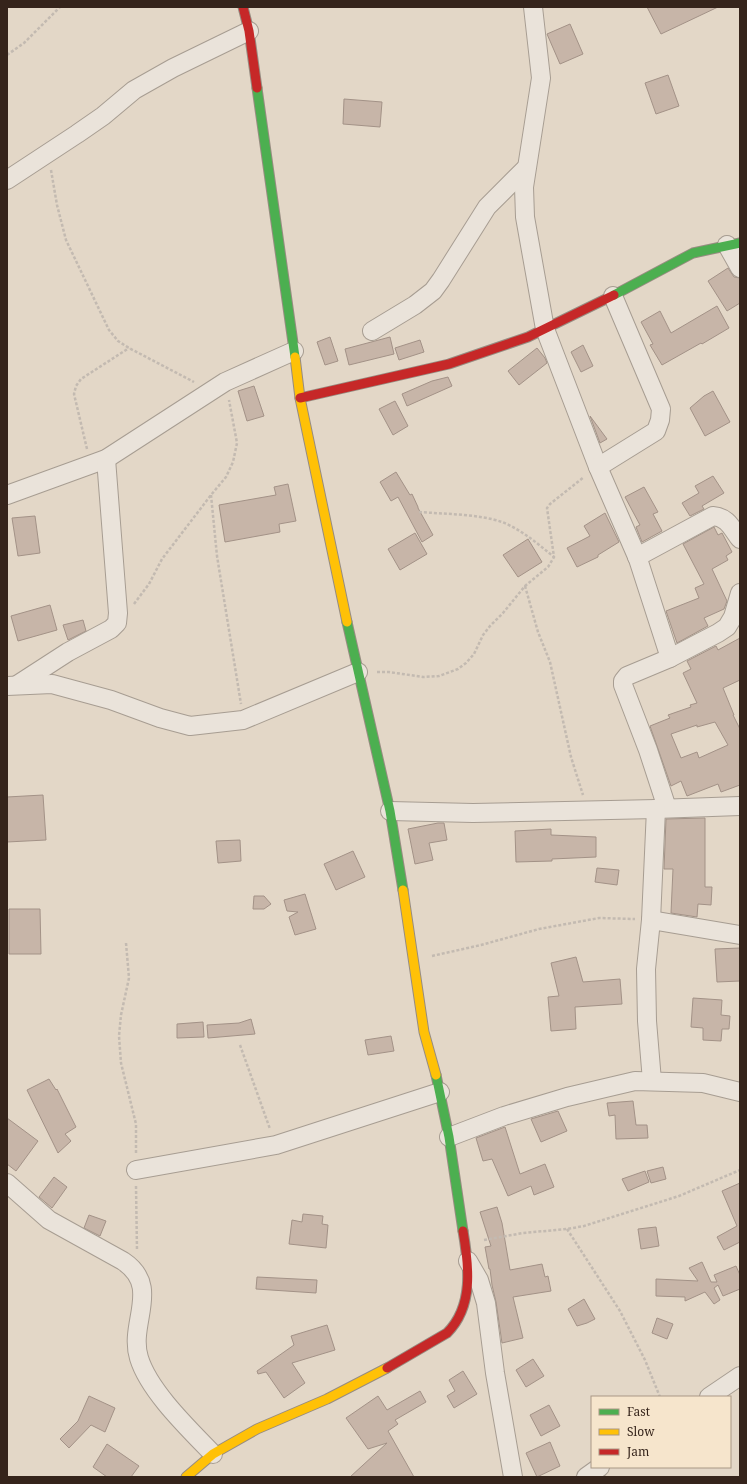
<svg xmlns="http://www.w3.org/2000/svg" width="747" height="1484" font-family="'Noto Serif',serif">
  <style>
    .building { fill: #c7b5a8; stroke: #a39287; fill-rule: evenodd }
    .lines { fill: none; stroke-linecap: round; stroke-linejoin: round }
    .street-casing { stroke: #a79d92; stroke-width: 20 }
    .fast-casing { stroke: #978c81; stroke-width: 11 }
    .slow-casing { stroke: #978c81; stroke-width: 11 }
    .jam-casing { stroke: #978c81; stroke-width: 11 }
    .path { stroke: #c3bab1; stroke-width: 2.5; stroke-dasharray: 3 2; stroke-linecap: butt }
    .street { stroke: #eae3da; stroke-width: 18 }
    .fast { stroke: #4caf50; stroke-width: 9 }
    .slow { stroke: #ffc107; stroke-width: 9 }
    .jam { stroke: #c62828; stroke-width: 9 }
  </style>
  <rect width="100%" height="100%" fill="#e3d7c7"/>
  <!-- building -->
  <g class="building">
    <polygon points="647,7 718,7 661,34"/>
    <polygon points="570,24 583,54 560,64 547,34"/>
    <polygon points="668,75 679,106 656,114 645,83"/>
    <polygon points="344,99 382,102 380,127 343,124"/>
    <polygon points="728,268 734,277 740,278 740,303 727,311 708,281"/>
    <polygon points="717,306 729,328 702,344 701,343 662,365 650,345 653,344 641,322 660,311 671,333"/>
    <polygon points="330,337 338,361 325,365 317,342"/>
    <polygon points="390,337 394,354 349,365 345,349"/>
    <polygon points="420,340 424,352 399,360 395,348"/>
    <polygon points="583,345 593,366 581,372 571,352"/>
    <polygon points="537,348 545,358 547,363 519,385 508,371"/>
    <polygon points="448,377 452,386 407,406 402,394 432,381"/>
    <polygon points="254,386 264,416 247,421 238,391"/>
    <polygon points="713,391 730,422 705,436 690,408 704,396"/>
    <polygon points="395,401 408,426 393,435 379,409"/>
    <polygon points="590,416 607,439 600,443"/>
    <polygon points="396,472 410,495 412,494 418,507 418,508 433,535 422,542 398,497 391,501 380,482"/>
    <polygon points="713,476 724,493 702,506 704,509 690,516 682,503 699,493 695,486"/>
    <polygon points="288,484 296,521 279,524 280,532 225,542 219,505 276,495 274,487"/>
    <polygon points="644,487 658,512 653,514 662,531 642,542 636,527 640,525 625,497"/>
    <polygon points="605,513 619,542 598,555 598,557 577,567 567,548 590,536 584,526"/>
    <polygon points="35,516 40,553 18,556 12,518"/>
    <polygon points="714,527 718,535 722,533 732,552 726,556 728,560 712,569 727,601 724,609 704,618 708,626 677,643 666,611 699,598 695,588 704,584 683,544"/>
    <polygon points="415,533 427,554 400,570 388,549"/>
    <polygon points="528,539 542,562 518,577 503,555"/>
    <polygon points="50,605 57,630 18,641 11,616"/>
    <polygon points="83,620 86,631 68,640 63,625"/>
    <path d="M740,638V680L723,688L734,715H733L740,729V785L721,792L718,784L687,796L681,781L671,786L650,726L670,718L668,715L691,707L690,705L697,703L683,673L691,669L687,661L716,646L718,650ZM715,722L728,745L699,758L697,752L681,758L671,734L697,725V727Z"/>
    <polygon points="43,795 46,840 7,842 7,797"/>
    <polygon points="705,818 705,887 712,887 711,905 698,904 697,917 671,913 673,869 664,869 666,819"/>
    <polygon points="438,823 444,823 447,840 429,843 433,860 415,864 408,829"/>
    <polygon points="551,829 551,835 596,837 596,857 552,859 552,861 516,862 515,831"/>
    <polygon points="240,840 241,861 218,863 216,841"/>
    <polygon points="353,851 365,877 336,890 324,864"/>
    <polygon points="597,868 619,870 617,885 595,882"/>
    <polygon points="305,894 316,929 295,935 289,917 298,912 287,911 284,900"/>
    <polygon points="254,896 264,896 271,904 264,909 253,909"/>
    <polygon points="9,909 40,909 41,954 9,954"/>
    <polygon points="740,948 740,981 717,982 715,949"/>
    <polygon points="576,957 583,982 620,979 622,1004 575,1007 576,1029 551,1031 548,997 559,996 551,963"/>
    <polygon points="693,998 722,1000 721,1015 730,1016 729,1029 722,1029 721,1041 703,1040 703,1028 691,1027"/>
    <polygon points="251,1019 255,1034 208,1038 207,1025 239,1023"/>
    <polygon points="203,1022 204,1037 177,1038 177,1024"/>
    <polygon points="391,1036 394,1051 368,1055 365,1040"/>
    <polygon points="49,1079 56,1090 57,1089 76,1127 65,1134 71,1141 58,1153 27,1090"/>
    <polygon points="633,1101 636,1125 647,1125 648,1138 616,1139 615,1115 609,1116 607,1103"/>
    <polygon points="558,1111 567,1131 541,1142 531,1119"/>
    <polygon points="7,1118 38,1141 16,1171 7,1164"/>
    <polygon points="505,1127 520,1174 545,1164 554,1187 534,1195 531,1186 508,1196 492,1159 483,1161 476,1138"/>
    <polygon points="663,1167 666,1179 651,1183 647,1171"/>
    <polygon points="645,1171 649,1182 628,1191 622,1179"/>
    <polygon points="54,1177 67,1187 52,1208 39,1197"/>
    <polygon points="740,1183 740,1242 724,1250 717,1237 737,1226 722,1191"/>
    <polygon points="497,1207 502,1223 510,1270 542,1264 545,1277 548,1276 551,1291 513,1297 523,1338 502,1343 496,1302 492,1285 490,1269 489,1269 485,1247 491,1246 480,1212"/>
    <polygon points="303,1214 323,1216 322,1224 328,1225 326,1248 289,1244 292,1220 302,1222"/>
    <polygon points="89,1215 106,1221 100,1236 84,1228"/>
    <polygon points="656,1227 659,1246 641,1249 638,1229"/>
    <polygon points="702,1262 711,1282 717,1282 714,1275 736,1266 740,1275 740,1289 723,1296 718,1285 714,1288 720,1300 714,1304 705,1292 685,1301 685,1297 656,1296 656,1279 698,1281 689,1268"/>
    <polygon points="257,1277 317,1280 316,1293 256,1289"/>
    <polygon points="584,1299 595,1319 587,1323 577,1326 568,1309"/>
    <polygon points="657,1318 673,1324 667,1339 652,1333"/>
    <polygon points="327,1325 335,1350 292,1363 305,1383 284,1398 266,1372 258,1374 257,1371 294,1345 291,1336"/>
    <polygon points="533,1359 544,1376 526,1387 516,1370"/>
    <polygon points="463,1371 477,1394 454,1408 447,1396 455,1391 449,1380"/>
    <polygon points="420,1391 426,1402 395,1420 398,1424 388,1431 414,1477 350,1477 387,1443 368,1449 346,1418 378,1396 387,1410"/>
    <polygon points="89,1396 115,1408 105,1432 91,1425 69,1448 60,1439 78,1421"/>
    <polygon points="549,1405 560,1426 541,1436 530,1415"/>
    <polygon points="550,1442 560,1466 537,1477 526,1453"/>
    <polygon points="107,1444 139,1466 131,1477 107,1477 93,1467"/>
  </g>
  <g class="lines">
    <!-- street casing -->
    <g class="street-casing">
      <g id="street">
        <polyline points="533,7 541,78 524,187 525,217 545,329 598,467 638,559 670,658"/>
        <polyline points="7,180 77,134 103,116 134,90 173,68 249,31"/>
        <polyline points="727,245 740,268"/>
        <polyline points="372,331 415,305 433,291 441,280 487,207 526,168"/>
        <polyline points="598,467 656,431 660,420 661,409 613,296"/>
        <polyline points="7,495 106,459 225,382 294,351"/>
        <path d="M637,557L713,516C728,517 732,529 740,539"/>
        <polyline points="17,685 68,652 111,629 117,623 118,613 106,459"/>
        <polyline points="7,686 52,684 111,700 160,718 190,726 243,720 358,672"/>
        <polyline points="667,808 648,750 623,685 623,681 627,676 670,658 718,633 727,627 733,617 740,593"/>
        <polyline points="390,811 473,813 656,809 740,806"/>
        <polyline points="651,920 740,935"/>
        <polyline points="652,1081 647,1021 646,969 651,920 656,809"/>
        <polyline points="449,1137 504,1116 567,1097 635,1081 703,1083 740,1092"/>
        <polyline points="136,1170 276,1145 440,1092"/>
        <path d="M7,1183L49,1220L123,1261C162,1287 128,1323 139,1358C149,1391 189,1429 213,1454"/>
        <polyline points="468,1261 479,1280 486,1303 495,1373 513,1477"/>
        <polyline points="709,1397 740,1376"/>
        <polyline points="586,1477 600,1467"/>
      </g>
    </g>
    <!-- fast casing -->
    <g class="fast-casing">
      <g id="fast">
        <polyline points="257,88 295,357"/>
        <polyline points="614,295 693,253 740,243"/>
        <polyline points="347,622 390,811 403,890"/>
        <polyline points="436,1075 449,1137 463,1231"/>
      </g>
    </g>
    <!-- slow casing -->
    <g class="slow-casing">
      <g id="slow">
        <polyline points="295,357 300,398 347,622"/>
        <polyline points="403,890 424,1032 436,1075"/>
        <polyline points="186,1477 213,1454 257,1429 327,1399 387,1368"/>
      </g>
    </g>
    <!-- jam casing -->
    <g class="jam-casing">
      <g id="jam">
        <polyline points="243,7 249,31 257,88"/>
        <polyline points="300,398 449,364 528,337 614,295"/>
        <path d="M387,1368L447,1333C474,1306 469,1266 463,1231"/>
      </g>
    </g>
    <!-- path -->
    <g class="path">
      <polyline points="7,55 24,43 60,7"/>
      <polyline points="51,170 57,205 66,240 109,330 118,341 129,348 194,382"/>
      <polyline points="87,449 74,394 76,386 81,379 129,348"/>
      <polyline points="211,495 217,556 241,704"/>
      <path d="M419,512C444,514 479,514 502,522C522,530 538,544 554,557"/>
      <polyline points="525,586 538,632 550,662 571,757 583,795"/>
      <polyline points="134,604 149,584 162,559 211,495 226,477 233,462 237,443 229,400"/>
      <polyline points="377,672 389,672 423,677 439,676 458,669 466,663 474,654 483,635 490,626 503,613 525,586 548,567 554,557 547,508 550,504 584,477"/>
      <polyline points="126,943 129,978 121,1015 119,1036 121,1063 136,1124 136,1153"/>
      <polyline points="432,956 481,945 539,929 599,918 635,919"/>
      <polyline points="240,1045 270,1129"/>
      <polyline points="136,1186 137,1251"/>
      <polyline points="567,1229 620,1311 645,1360 660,1397"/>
      <polyline points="484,1240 523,1233 567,1229 584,1226 679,1196 740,1170"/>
    </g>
    <!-- street -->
    <use href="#street" class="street"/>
    <!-- fast -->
    <use href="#fast" class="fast"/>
    <!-- slow -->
    <use href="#slow" class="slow"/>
    <!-- jam -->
    <use href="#jam" class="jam"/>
  </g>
  <!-- border -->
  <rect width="747" height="1484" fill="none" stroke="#35241b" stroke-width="16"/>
  <!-- legend -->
  <rect x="591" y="1396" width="140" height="72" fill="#f6e5cc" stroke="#a99885"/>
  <rect x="599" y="1409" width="20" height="6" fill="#4caf50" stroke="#a99885"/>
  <text x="627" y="1416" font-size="12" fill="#35241b">Fast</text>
  <rect x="599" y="1429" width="20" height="6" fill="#ffc107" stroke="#a99885"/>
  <text x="627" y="1436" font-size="12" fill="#35241b">Slow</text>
  <rect x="599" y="1449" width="20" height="6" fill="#c62828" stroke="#a99885"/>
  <text x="627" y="1456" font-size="12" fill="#35241b">Jam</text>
</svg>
